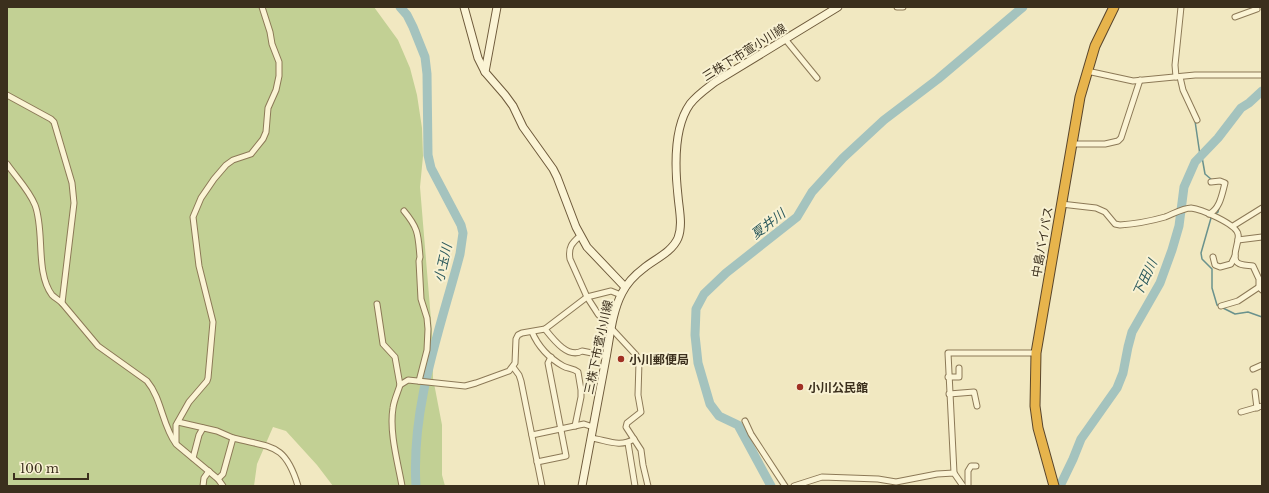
<svg xmlns="http://www.w3.org/2000/svg" width="1269" height="493" font-family="'Libre Baskerville','Noto Sans JP',serif">
  <style>
    .green { fill: #c2d094 }
    .lines { fill: none; stroke-linecap: round; stroke-linejoin: round }
    .stream { stroke: #6a928d; stroke-width: 1.5 }
    .river { stroke: #a4c3be; stroke-width: 9 }
    .street-casing { stroke: #8c7957; stroke-width: 7 }
    .secondary-casing { stroke: #6e5a3b; stroke-width: 9 }
    .highway-casing { stroke: #5a462c; stroke-width: 11 }
    .street { stroke: #fbf4d5; stroke-width: 5 }
    .secondary { stroke: #fbf4d5; stroke-width: 7 }
    .highway { stroke: #e7b44c; stroke-width: 9 }
    .poi-dot { fill: #a03023; stroke: #f8f1d2; stroke-width: 1.5 }
    .labels { text-anchor: middle; dominant-baseline: central; stroke-width: 4; stroke-linejoin: round; paint-order: stroke }
    .street-label { font-size: 12px; fill: #3b2f1d; stroke: #f8f1d2 }
    .poi-label { font-size: 12px; font-weight: bold; fill: #3b2f1d; stroke: #f8f1d2; text-anchor: start }
    .water-label { font-size: 13px; font-style: italic; fill: #2b595c; stroke: #f8f1d2 }
  </style>
  <rect width="100%" height="100%" fill="#f1e8c1"/>
  <!-- green -->
  <polygon class="green" points="7,7 374,7 398,40 410,68 417,95 422,128 423,156 420,187 432,332 433,378 442,425 442,475 445,486 333,486 317,465 286,431 273,427 257,464 254,486 7,486"/>
  <g class="lines">
    <!-- stream -->
    <g class="stream">
      <polyline points="1195,121 1200,155"/>
      <polyline points="1200,155 1202,157 1205,174 1212,180"/>
      <polyline points="1219,207 1218,212 1211,218 1201,253 1202,259 1212,269 1212,288 1217,305 1235,314 1248,312 1262,317"/>
    </g>
    <!-- river -->
    <g class="river">
      <path d="M400,7L407,15L413,27L425,57L427,74L428,155L431,168L461,225L463,233L460,254C440,330 411,406 416,486"/>
      <polyline points="771,486 738,425 719,416 710,404 698,363 695,335 696,309 704,294 726,273 797,217 812,192 843,158 884,120 938,79 1023,7"/>
      <polyline points="1060,486 1073,459 1081,439 1117,388 1123,373 1128,347 1132,332 1160,283 1172,250 1179,226 1184,187 1195,162 1218,138 1241,108 1249,103 1262,91"/>
    </g>
    <!-- street casing -->
    <g class="street-casing">
      <g id="street">
        <polyline points="897,7 903,7"/>
        <polyline points="1235,17 1257,9 1256,7"/>
        <polyline points="785,39 817,78"/>
        <polyline points="1087,71 1133,81 1195,75 1262,75"/>
        <polyline points="1176,77 1175,65 1181,7"/>
        <polyline points="1180,77 1183,90 1197,120"/>
        <path d="M7,95L51,119L54,122L72,183L74,203L62,303L98,346L147,381C162,399 162,425 176,444L218,479L223,486"/>
        <polyline points="1072,144 1105,144 1118,141 1121,138 1140,80"/>
        <path d="M7,164C16,177 29,190 35,205C45,231 35,272 52,295C55,298 59,300 62,303"/>
        <path d="M1061,204L1096,208L1105,212L1115,224L1120,225C1134,224 1151,221 1165,217C1173,214 1183,208 1191,208C1201,209 1236,224 1238,234C1240,242 1232,253 1236,261C1239,266 1248,265 1253,266L1259,279V287L1262,290"/>
        <path d="M404,211C419,229 418,235 420,257L419,261L421,299L427,318L428,329L427,350L419,381"/>
        <path d="M1209,214C1220,209 1222,194 1225,183L1220,181L1211,182"/>
        <polyline points="1233,226 1262,208"/>
        <path d="M580,236C572,243 568,247 570,259L587,297L598,314L636,355L639,362L638,395L641,412L627,423L626,427L641,450L643,465L648,486"/>
        <polyline points="1238,240 1262,237"/>
        <polyline points="1213,257 1215,265 1220,267 1231,264 1235,256"/>
        <polyline points="377,304 383,344 395,357 400,385"/>
        <polyline points="1221,306 1238,301 1259,287"/>
        <path d="M545,329C553,339 568,359 582,351L607,356"/>
        <path d="M532,332C538,346 549,358 563,366C568,369 573,368 578,372L581,390V397L575,426"/>
        <polyline points="513,367 519,375 521,381 542,486"/>
        <polyline points="1253,369 1262,365"/>
        <polyline points="948,377 959,377 959,368"/>
        <polyline points="1255,392 1257,408"/>
        <polyline points="949,394 974,392 977,406"/>
        <polyline points="1241,412 1262,406"/>
        <polyline points="745,421 751,434 785,486"/>
        <polyline points="178,422 217,431 233,438"/>
        <polyline points="532,435 584,424 593,427"/>
        <path d="M591,438C606,440 620,448 634,439"/>
        <polyline points="176,443 176,425 189,402 207,381 208,378 213,322 199,266 193,217 201,198 214,179 226,165 233,160 251,154 263,139 266,132 268,108 276,90 279,76 279,62 272,44 270,32 262,7"/>
        <polyline points="628,443 635,486"/>
        <polyline points="193,458 199,435 203,428"/>
        <polyline points="537,462 566,456 548,363 551,357"/>
        <polyline points="954,473 948,353 1036,353"/>
        <path d="M218,479L223,474L233,438C272,448 285,443 298,486"/>
        <polyline points="203,486 204,478 209,471"/>
        <path d="M402,486C398,463 389,432 393,408C394,400 398,392 400,385L408,380L465,386L476,383L509,371L515,363L516,339L518,335L522,333L545,329L587,297L611,291L621,295"/>
        <polyline points="794,486 822,477 878,479 896,482 937,474 954,473 963,486"/>
        <polyline points="968,486 968,471 971,466 976,466"/>
      </g>
    </g>
    <!-- secondary casing -->
    <g class="secondary-casing">
      <g id="secondary">
        <polyline points="464,7 478,58 485,72"/>
        <polyline points="497,7 485,72 505,95 513,106 523,127 553,169 557,177 576,227 587,247 625,287"/>
        <path d="M582,486C590,443 598,400 606,358C610,337 612,312 622,293C627,283 636,274 644,268C655,259 672,252 678,238C683,225 679,209 678,196C675,169 673,128 690,104C697,95 706,89 715,82L838,7"/>
      </g>
    </g>
    <!-- highway casing -->
    <g class="highway-casing">
      <polyline id="highway" points="1054,486 1038,428 1035,406 1036,353 1080,97 1095,46 1114,7"/>
    </g>
    <!-- street -->
    <use href="#street" class="street"/>
    <!-- secondary -->
    <use href="#secondary" class="secondary"/>
    <!-- highway -->
    <use href="#highway" class="highway"/>
  </g>
  <!-- markers -->
  <g class="poi-dot">
    <circle cx="621" cy="359" r="4"/>
    <circle cx="800" cy="387" r="4"/>
  </g>
  <g class="labels">
    <!-- street labels -->
    <g class="street-label">
      <text transform="translate(744 52) rotate(-32)">三株下市萱小川線</text>
      <text transform="translate(1042 242) rotate(-80)">中島バイパス</text>
      <text transform="translate(598 347) rotate(-78)">三株下市萱小川線</text>
    </g>
    <!-- poi labels -->
    <g class="poi-label">
      <text x="629" y="359">小川郵便局</text>
      <text x="808" y="387">小川公民館</text>
    </g>
    <!-- water labels -->
    <g class="water-label">
      <text transform="translate(768 224) rotate(-38)">夏井川</text>
      <text transform="translate(443 263) rotate(-77)">小玉川</text>
      <text transform="translate(1145 278) rotate(-65)">下田川</text>
    </g>
  </g>
  <!-- border -->
  <rect width="1269" height="493" fill="none" stroke="#3b2f1d" stroke-width="16"/>
  <!-- scale -->
  <path d="M14 473v6h74v-6" fill="none" stroke="#3b2f1d" stroke-width="2"/>
  <text x="20" y="473" font-size="12" fill="#3b2f1d" stroke="#f8f1d2" stroke-width="3" paint-order="stroke">100 m</text>
</svg>
